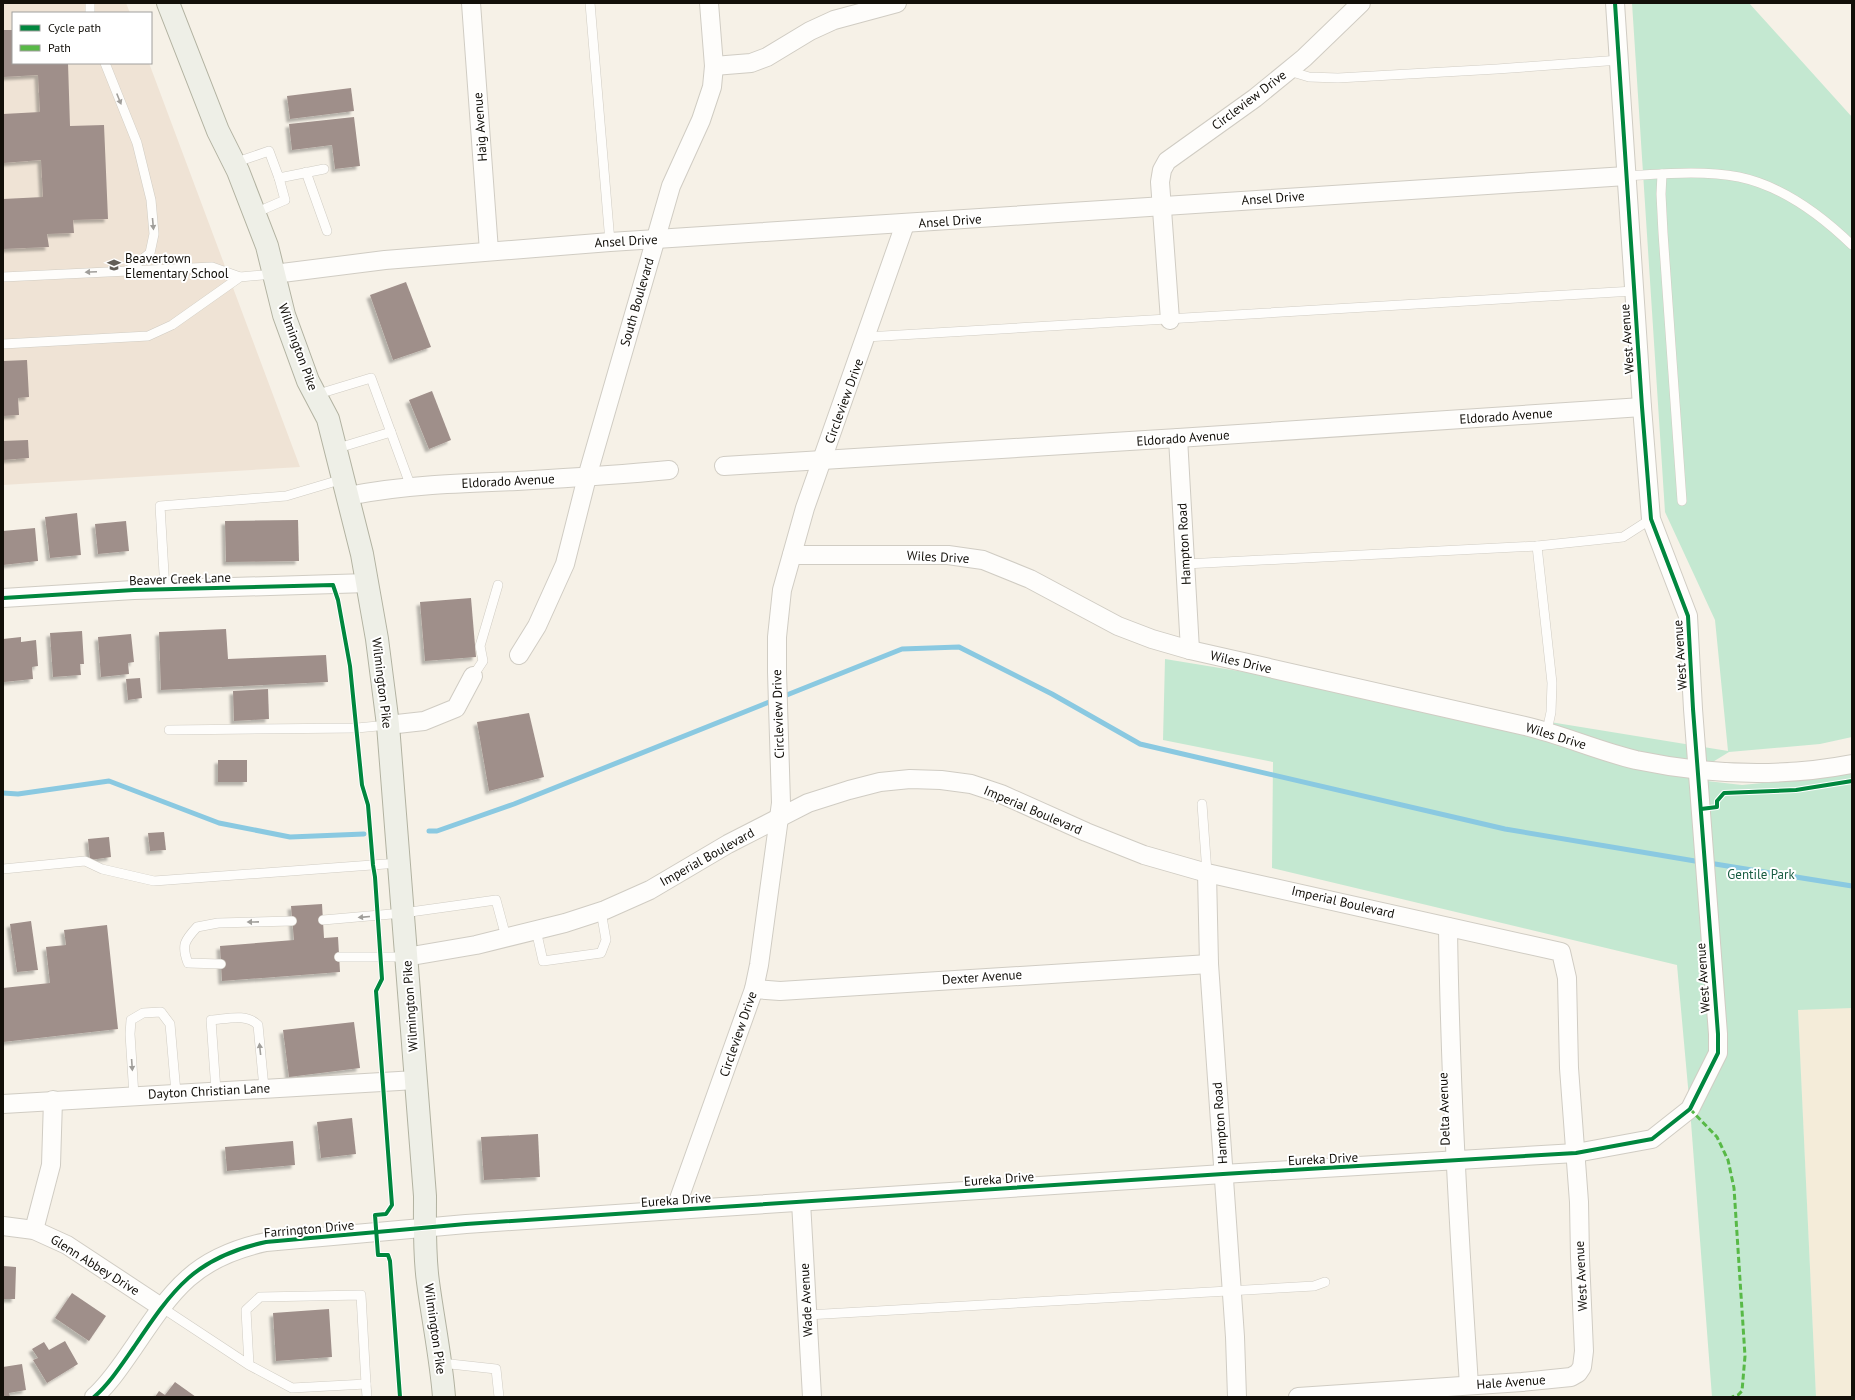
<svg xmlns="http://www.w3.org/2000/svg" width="1855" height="1400" font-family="'PT Sans',sans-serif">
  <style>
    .built { fill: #f4ecd9 }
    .education { fill: #efe3d5 }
    .green { fill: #c4e8d1 }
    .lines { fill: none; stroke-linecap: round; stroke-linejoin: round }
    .stream { stroke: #8ac9e1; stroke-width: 5 }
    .building { fill: #9f8f8a; filter: url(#shadow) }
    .service-casing { stroke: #d0ccc3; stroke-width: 10 }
    .minor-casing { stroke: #d0ccc3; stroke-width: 20 }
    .primary-casing { stroke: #b2b2a1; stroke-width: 24 }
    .service { stroke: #fefdfb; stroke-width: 9 }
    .minor { stroke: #fefdfb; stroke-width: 18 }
    .primary { stroke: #eeefe7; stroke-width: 22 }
    .quiet { stroke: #58b947; stroke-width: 3; stroke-dasharray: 6 3; stroke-linecap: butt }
    .cycleway-casing { stroke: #fff; stroke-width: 6 }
    .cycleway { stroke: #00873e; stroke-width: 4 }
    .oneway { fill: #a09e9a }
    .labels { text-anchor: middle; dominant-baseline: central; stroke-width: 4; stroke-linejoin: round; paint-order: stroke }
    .street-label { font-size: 13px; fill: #120f09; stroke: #fff }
    .poi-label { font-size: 13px; fill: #120f09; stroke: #fff; text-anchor: start }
    .park-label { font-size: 13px; fill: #195c41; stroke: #fff }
  </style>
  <defs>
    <filter id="shadow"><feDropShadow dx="-3.5" dy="3.5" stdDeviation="1" flood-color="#0004"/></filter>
  </defs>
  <rect width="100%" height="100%" fill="#f6f1e7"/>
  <!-- built -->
  <polygon class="built" points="1795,950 1852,958 1852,1397 1816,1397"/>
  <!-- education -->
  <polygon class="education" points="3,3 126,3 130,13 13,13 13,63 149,63 300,467 3,485"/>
  <!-- green -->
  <polygon class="green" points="1632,3 1749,3 1852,117 1852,737 1820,744 1729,752 1698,771 1707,781 1742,785 1821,777 1852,771 1852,1008 1798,1010 1816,1397 1712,1397 1690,1109 1677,965 1272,868 1273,762 1163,740 1165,659 1728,751 1715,620 1665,512"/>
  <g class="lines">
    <!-- stream -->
    <g class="stream">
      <polyline points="3,793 18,794 109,781 219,823 290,837 364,834"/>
      <polyline points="429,831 437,831 514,804 902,649 959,647 1052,694 1140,744 1505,829 1695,861"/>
      <polyline points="1715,864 1852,886"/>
    </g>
  </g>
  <!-- building -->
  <g class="building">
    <polygon points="3,30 13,30 13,63 68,63 70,126 104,125 108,219 73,220 74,233 47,234 49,247 3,249 3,199 43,197 41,160 3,163 3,114 40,112 38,75 3,77"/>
    <polygon points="351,88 354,111 290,119 287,96"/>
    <polygon points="354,117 360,166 335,169 332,145 292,150 289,124"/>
    <polygon points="406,282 431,347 393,360 370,295"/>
    <polygon points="27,360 29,397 18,398 19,415 3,416 3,361"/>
    <polygon points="432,391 451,440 429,449 409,400"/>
    <polygon points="28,440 29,458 3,460 3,441"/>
    <polygon points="77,513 81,555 50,558 45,517"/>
    <polygon points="298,520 299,561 226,562 225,521"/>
    <polygon points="126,521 129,551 98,554 95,524"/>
    <polygon points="35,528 38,561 3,565 3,531"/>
    <polygon points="471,598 476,657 425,661 420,602"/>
    <polygon points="226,629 228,659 326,655 328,682 161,690 159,632"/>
    <polygon points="82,631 84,664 80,664 81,675 53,677 50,633"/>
    <polygon points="131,634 134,662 128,663 129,674 101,677 98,637"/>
    <polygon points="21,637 21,642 36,640 38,666 32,667 33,679 4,682 3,639"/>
    <polygon points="140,678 142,698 128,700 126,679"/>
    <polygon points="268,689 269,719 234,721 233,691"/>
    <polygon points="529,713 544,777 489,791 477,722"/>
    <rect x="218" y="760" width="29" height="22"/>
    <polygon points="164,832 166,850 150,851 148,833"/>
    <polygon points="109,837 111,857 90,860 88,839"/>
    <polygon points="322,904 324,938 338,937 340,972 222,981 220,946 294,940 291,906"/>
    <polygon points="31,921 38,970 17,972 10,924"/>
    <polygon points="107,925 118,1029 3,1042 3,988 50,983 46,947 66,945 64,930"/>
    <polygon points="354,1022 360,1068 289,1077 283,1030"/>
    <polygon points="352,1118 356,1154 321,1158 317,1122"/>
    <polygon points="538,1134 540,1177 484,1180 481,1137"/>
    <polygon points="293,1141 295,1165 227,1171 225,1147"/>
    <polygon points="3,1266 16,1267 15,1299 3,1299"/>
    <polygon points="72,1293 106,1316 89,1341 55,1318"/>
    <polygon points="329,1309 332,1357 276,1361 273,1313"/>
    <polygon points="65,1341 78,1364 47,1383 33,1360 38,1358 32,1349 44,1342 49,1350"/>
    <polygon points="22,1364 26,1390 9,1393 10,1397 3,1397 3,1367"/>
    <polygon points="175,1382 196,1397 155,1397 159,1391 165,1395"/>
  </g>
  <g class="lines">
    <!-- service casing -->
    <g class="service-casing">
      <g id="service">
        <polyline points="590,3 610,242"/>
        <polyline points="90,13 90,3"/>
        <polyline points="105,63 137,143 151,200 154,234 150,253 129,270"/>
        <polyline points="1289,71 1309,77 1338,78 1497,69 1620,60"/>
        <polyline points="234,163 269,151 279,178 324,169"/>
        <polyline points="306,172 327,231"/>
        <polyline points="1662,174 1661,194 1663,233 1682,501"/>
        <path d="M1626,176C1663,174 1702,170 1739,177C1782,186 1821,215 1852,245"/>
        <polyline points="255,213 285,200 279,178"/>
        <polyline points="3,277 212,267 240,277"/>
        <polyline points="866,337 1634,291"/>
        <polyline points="3,344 148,336 172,325 240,277 274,274"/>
        <polyline points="315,395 371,378 411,487"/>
        <polyline points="335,449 391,432"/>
        <polyline points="1537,546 1552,683 1551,712 1547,731"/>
        <polyline points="1185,564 1537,546 1623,537 1651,519"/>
        <polyline points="165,590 160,506 286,496 343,479"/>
        <polyline points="473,676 483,661 480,646 498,585"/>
        <polyline points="169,730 357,728 388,725"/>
        <polyline points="1202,804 1207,873"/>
        <polyline points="3,869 85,861 102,869 154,881 399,863"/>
        <polyline points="323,920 403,913 496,900 506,937"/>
        <polyline points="536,930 543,961 601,953 606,940 601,911"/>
        <polyline points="339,957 406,957"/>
        <path d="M221,964L188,963C181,945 185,940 197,927L218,923L292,921"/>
        <path d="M216,1091L211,1020C227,1019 246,1013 258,1025L264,1088"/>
        <polyline points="134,1096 130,1034 131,1020 143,1013 161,1012 170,1024 176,1093"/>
        <polyline points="161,1307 249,1365 292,1388 366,1384 361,1295 260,1297 246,1310 249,1365"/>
        <polyline points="807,1315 1314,1286 1325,1282"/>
        <polyline points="441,1363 496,1369 499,1397"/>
        <polyline points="366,1384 367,1397"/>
      </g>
    </g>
    <!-- minor casing -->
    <g class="minor-casing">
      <g id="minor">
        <polyline points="471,3 489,251"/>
        <polyline points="714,66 751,63 767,57 810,31 834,20 897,3"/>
        <polyline points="274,274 385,260 610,242 1626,176"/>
        <polyline points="1170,320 1160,182 1162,170 1167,161 1255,98 1304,58 1361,3"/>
        <polyline points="1178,438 1190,650"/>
        <polyline points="724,466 1178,438 1642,407"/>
        <path d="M348,496C403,485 460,483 517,481C568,478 618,475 669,470"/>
        <path d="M792,555H948L983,560L1030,579L1118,626L1152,639L1190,650C1302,676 1414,700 1525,726C1563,735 1598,751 1636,760C1708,775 1780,778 1852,764"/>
        <polyline points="3,598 134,590 368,583"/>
        <polyline points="519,655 537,626 565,564 587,477 671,186 701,120 712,87 714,66 709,3"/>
        <polyline points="388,725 424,721 456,708 473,676"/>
        <polyline points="1207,873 1209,964 1235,1337 1237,1397"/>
        <path d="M1448,927C1450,1080 1459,1233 1469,1385"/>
        <polyline points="406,957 476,945 565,923 605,910 650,890 728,844 808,803 849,790 880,782 910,779 941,780 971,784 1001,794 1086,832 1144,855 1207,873 1561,952 1567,978 1569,1068 1579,1202 1580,1258 1584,1351 1582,1367 1578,1373 1571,1377 1522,1382 1298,1397"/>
        <polyline points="754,989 780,991 1209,964"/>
        <polyline points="3,1104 416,1080"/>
        <polyline points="801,1202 812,1397"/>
        <polyline points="675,1210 754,989 759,965 781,803 777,672 777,637 782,590 805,508 905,224"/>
        <polyline points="3,1226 34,1230 67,1245 161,1307"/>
        <polyline points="34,1230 51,1165 53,1100"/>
        <path d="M94,1397C110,1383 122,1364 134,1347C173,1289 195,1257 266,1242L466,1224L675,1210L1223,1174L1576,1153L1652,1139L1690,1109L1718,1053V1034L1693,709L1688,616L1651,519L1642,407L1615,3"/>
      </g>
    </g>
    <!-- primary casing -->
    <g class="primary-casing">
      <path id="primary" d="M168,3L218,131L238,171L267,246L284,315L308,381L328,419L362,554L377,639L388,725L425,1196C425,1225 424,1254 428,1282C433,1320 441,1358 444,1397"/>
    </g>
    <!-- service -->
    <use href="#service" class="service"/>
    <!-- minor -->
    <use href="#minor" class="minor"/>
    <!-- primary -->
    <use href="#primary" class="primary"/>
    <!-- quiet -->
    <polyline class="quiet" points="1690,1109 1717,1137 1728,1160 1734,1188 1745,1356 1742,1391 1738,1395 1732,1397"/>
    <!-- cycleway casing -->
    <g class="cycleway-casing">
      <g id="cycleway">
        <polyline points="3,598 134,590 333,585 338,600 350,666 362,785 368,805 373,865 375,877 382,979 376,991 392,1205 386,1214 375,1215 378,1255 388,1255 390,1261 400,1397"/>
        <polyline points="1701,809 1717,807 1717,801 1724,793 1796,790 1852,781"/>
        <path d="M94,1397C110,1383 122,1364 134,1347C173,1289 195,1257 266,1242L466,1224L675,1210L1223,1174L1576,1153L1652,1139L1690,1109L1718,1053V1034L1693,709L1688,616L1651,519L1642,407L1615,3"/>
      </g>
    </g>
    <!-- cycleway -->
    <use href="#cycleway" class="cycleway"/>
  </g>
  <!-- one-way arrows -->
  <defs><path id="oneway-solid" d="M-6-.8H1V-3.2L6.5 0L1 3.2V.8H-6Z"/></defs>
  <g class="oneway">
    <use href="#oneway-solid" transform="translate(119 99) rotate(68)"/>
    <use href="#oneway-solid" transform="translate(153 224) rotate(85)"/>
    <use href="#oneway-solid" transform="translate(91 272) rotate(177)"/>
    <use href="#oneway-solid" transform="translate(364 917) rotate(175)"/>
    <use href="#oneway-solid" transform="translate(253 922) rotate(179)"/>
    <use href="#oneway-solid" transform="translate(260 1049) rotate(-96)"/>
    <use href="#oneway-solid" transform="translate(132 1065) rotate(86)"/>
  </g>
  <!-- icons -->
  <defs>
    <g id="school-bare" transform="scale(1.08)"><path d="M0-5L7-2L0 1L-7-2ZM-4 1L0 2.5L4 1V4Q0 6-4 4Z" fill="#625e57" stroke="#fff" stroke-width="2.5" paint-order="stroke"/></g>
  </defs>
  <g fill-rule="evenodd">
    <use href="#school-bare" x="114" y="265"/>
  </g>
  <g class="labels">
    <!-- street labels -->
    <g class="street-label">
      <text transform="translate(1249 100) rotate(-37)">Circleview Drive</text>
      <text transform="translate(480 127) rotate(-94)">Haig Avenue</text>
      <text transform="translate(1273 198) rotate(-4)">Ansel Drive</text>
      <text transform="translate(950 221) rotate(-4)">Ansel Drive</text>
      <text transform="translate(626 241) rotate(-3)">Ansel Drive</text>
      <text transform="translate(637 302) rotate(-74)">South Boulevard</text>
      <text transform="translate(1627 339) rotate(-94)">West Avenue</text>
      <text transform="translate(298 347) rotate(70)">Wilmington Pike</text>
      <text transform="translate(844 401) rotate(-70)">Circleview Drive</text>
      <text transform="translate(1506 416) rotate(-4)">Eldorado Avenue</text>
      <text transform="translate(1183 438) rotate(-4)">Eldorado Avenue</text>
      <text transform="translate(508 481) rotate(-3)">Eldorado Avenue</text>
      <text transform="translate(1184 544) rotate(-93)">Hampton Road</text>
      <text transform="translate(938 557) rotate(3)">Wiles Drive</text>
      <text transform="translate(180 579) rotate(-2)">Beaver Creek Lane</text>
      <text transform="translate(1680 655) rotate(-94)">West Avenue</text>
      <text transform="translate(1241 662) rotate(13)">Wiles Drive</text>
      <text transform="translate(382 683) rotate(83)">Wilmington Pike</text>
      <text transform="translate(778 714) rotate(-92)">Circleview Drive</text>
      <text transform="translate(1556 736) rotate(17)">Wiles Drive</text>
      <text transform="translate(1033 810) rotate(23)">Imperial Boulevard</text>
      <text transform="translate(707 857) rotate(-29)">Imperial Boulevard</text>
      <text transform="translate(1343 902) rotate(13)">Imperial Boulevard</text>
      <text transform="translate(982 977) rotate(-4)">Dexter Avenue</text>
      <text transform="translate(1703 978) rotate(-94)">West Avenue</text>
      <text transform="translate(410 1006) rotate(-94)">Wilmington Pike</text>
      <text transform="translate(738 1034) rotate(-71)">Circleview Drive</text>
      <text transform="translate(209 1091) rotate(-3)">Dayton Christian Lane</text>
      <text transform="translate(1444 1109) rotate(-92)">Delta Avenue</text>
      <text transform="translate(1220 1123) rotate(-94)">Hampton Road</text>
      <text transform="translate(1323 1159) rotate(-3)">Eureka Drive</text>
      <text transform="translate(999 1179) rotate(-4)">Eureka Drive</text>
      <text transform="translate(676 1200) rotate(-4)">Eureka Drive</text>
      <text transform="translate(309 1229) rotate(-5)">Farrington Drive</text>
      <text transform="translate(95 1265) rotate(32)">Glenn Abbey Drive</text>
      <text transform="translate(1581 1276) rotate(-93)">West Avenue</text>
      <text transform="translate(806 1300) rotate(-93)">Wade Avenue</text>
      <text transform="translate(435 1329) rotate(82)">Wilmington Pike</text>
      <text transform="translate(1511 1382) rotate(-4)">Hale Avenue</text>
    </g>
    <!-- poi labels -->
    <g class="poi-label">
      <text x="125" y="258">Beavertown<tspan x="125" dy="15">Elementary School</tspan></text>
    </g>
    <!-- park labels -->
    <g class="park-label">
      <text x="1761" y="874">Gentile Park</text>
    </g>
  </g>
  <!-- border -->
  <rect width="1855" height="1400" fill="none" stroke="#120f09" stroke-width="8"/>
  <!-- legend -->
  <rect x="12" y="12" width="140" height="52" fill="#ffffff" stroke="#a09f9d"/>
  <rect x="20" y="25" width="20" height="6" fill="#00873e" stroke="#a09f9d"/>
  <text x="48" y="32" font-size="12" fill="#120f09">Cycle path</text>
  <rect x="20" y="45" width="20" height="6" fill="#58b947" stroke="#a09f9d"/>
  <text x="48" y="52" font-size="12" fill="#120f09">Path</text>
</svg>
